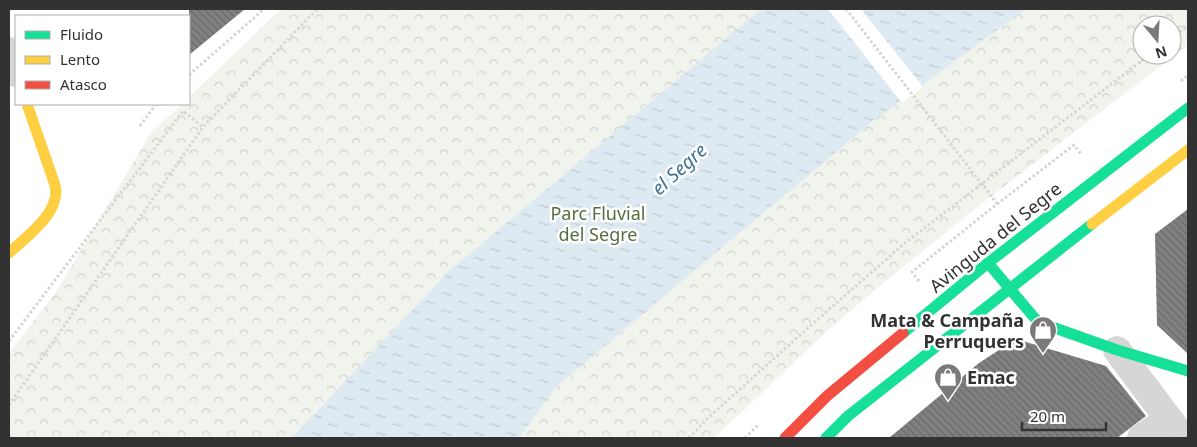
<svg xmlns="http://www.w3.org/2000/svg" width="1197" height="447" font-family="'Noto Sans',sans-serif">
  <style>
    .park { fill: url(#park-crowns); fill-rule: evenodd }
    .water { fill: url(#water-ripples) }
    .pier { fill: #fff }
    .building { fill: url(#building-back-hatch) }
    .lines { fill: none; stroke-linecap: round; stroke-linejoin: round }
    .path { stroke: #d5d5d5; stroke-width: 3; stroke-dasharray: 2.5 2.5; stroke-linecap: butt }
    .street { stroke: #d6d6d6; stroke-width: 28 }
    .fast { stroke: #16e098; stroke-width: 11 }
    .slow { stroke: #ffcf43; stroke-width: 11 }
    .jam { stroke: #f24e42; stroke-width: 11 }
    .path-bridge { stroke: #d5d5d5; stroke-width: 3; stroke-dasharray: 2.5 2.5; stroke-linecap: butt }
    .labels { text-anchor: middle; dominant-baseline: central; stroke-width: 5; stroke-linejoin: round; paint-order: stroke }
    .park-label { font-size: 18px; fill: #556d3f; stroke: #fff }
    .street-label { font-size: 18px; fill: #323232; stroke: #fff }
    .poi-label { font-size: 18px; font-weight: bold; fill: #323232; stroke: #fff; text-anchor: end }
    .water-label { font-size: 19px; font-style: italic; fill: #407493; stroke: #fff }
  </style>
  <defs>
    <pattern id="park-crowns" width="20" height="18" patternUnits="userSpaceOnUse" patternTransform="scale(1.25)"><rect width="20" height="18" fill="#f1f4ed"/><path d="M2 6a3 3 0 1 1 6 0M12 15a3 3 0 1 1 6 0" fill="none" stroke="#cfd2cc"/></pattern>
    <pattern id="water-ripples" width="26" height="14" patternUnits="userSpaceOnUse" patternTransform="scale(1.25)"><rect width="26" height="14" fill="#ddeaf2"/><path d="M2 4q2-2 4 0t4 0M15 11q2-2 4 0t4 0" fill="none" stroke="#bec9d0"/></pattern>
    <pattern id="building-back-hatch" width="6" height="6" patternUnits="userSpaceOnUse" patternTransform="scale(1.25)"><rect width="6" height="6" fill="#808080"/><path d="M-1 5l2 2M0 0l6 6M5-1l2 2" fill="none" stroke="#696969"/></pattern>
  </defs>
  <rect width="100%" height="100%" fill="#fff"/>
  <!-- park -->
  <path class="park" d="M281,9H1188V45L981,204L886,281L834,325L714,438H9V353L56,292L150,134L182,104H189V97ZM1142,25H1172V55H1142Z"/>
  <!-- water -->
  <polygon class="water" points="761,9 1026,9 873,121 556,387 519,438 292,438 447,273"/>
  <!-- pier -->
  <polygon class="pier" points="828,9 861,9 923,87 902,103"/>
  <!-- building -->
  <g class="building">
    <polygon points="189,9 245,9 189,55"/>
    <polygon points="1188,209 1188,354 1157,325 1155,234"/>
    <polygon points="1016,339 1106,366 1146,416 1117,438 889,438 979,363"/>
  </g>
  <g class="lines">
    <!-- path -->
    <g class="path">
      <polyline points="1172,38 1188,25"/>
      <polyline points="189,75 264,9"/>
      <polyline points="1181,81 1188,75"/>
      <polyline points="140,126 156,104"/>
      <polyline points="997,204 1074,145 1082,155"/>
      <polyline points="919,281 912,272 997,204 992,197"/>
      <polyline points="9,341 183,111 203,127"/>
      <polyline points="9,405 203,127 317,9"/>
      <polyline points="689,438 707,419 809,327 905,243 1149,55"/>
      <polyline points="745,438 759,424"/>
    </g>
    <!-- street -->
    <g class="street">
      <polyline points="9,51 16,73"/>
      <polyline points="1117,350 1183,438"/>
      <polyline points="1141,438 1168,420"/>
    </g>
    <!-- fast -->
    <g class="fast">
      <polyline points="988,263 1038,322 1117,350 1188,371"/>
      <polyline points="903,333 988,263 1188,108"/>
      <polyline points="826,438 848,416 1092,224"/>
    </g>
    <!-- slow -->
    <g class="slow">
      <polyline points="1092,224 1188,150"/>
      <path d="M9,253C26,237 62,212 55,185L27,104"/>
    </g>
    <!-- jam -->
    <polyline class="jam" points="785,438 827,396 903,333"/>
    <!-- path-bridge -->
    <polyline class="path-bridge" points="846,9 992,197"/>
  </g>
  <!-- icons -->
  <defs>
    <g id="shop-pin" transform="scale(1.4375)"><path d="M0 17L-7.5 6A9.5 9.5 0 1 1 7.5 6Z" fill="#7a7a7a" stroke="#fff"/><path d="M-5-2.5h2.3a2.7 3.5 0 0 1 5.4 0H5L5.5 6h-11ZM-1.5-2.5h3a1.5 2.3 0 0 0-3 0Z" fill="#fff"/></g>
  </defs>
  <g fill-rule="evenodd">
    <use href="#shop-pin" x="1043" y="330"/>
    <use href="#shop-pin" x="948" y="377"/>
  </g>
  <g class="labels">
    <!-- park labels -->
    <g class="park-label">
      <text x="598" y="213">Parc Fluvial<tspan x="598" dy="21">del Segre</tspan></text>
    </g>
    <!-- street labels -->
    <g class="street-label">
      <text transform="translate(995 237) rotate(-39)">Avinguda del Segre</text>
    </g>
    <!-- poi labels -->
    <g class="poi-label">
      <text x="1024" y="320">Mata &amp; Campaña<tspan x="1024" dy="21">Perruquers</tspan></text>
      <text x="967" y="377" text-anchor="start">Emac</text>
    </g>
    <!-- water labels -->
    <g class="water-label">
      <text transform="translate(679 169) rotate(-42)">el Segre</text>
    </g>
  </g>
  <!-- border -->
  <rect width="1197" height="447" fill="none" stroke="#323232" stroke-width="20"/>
  <!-- legend -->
  <rect x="15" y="15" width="175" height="90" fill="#ffffff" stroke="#adadad"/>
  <rect x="25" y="31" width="25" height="8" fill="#16e098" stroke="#adadad"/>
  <text x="60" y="40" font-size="15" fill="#323232">Fluido</text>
  <rect x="25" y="56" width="25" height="8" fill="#ffcf43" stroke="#adadad"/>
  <text x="60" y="65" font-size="15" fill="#323232">Lento</text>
  <rect x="25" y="81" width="25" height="8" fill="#f24e42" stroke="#adadad"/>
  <text x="60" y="90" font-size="15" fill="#323232">Atasco</text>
  <!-- north arrow -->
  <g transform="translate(1157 40) rotate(162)"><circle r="24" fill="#ffffff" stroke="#adadad"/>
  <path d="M0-4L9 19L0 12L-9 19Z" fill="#7a7a7a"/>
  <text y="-8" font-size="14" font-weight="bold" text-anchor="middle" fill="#323232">N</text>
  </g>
  <!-- scale -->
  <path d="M1022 422v8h84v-8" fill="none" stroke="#323232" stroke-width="2.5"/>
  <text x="1030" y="422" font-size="15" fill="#323232" stroke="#ffffff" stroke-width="4" paint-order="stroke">20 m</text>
</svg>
